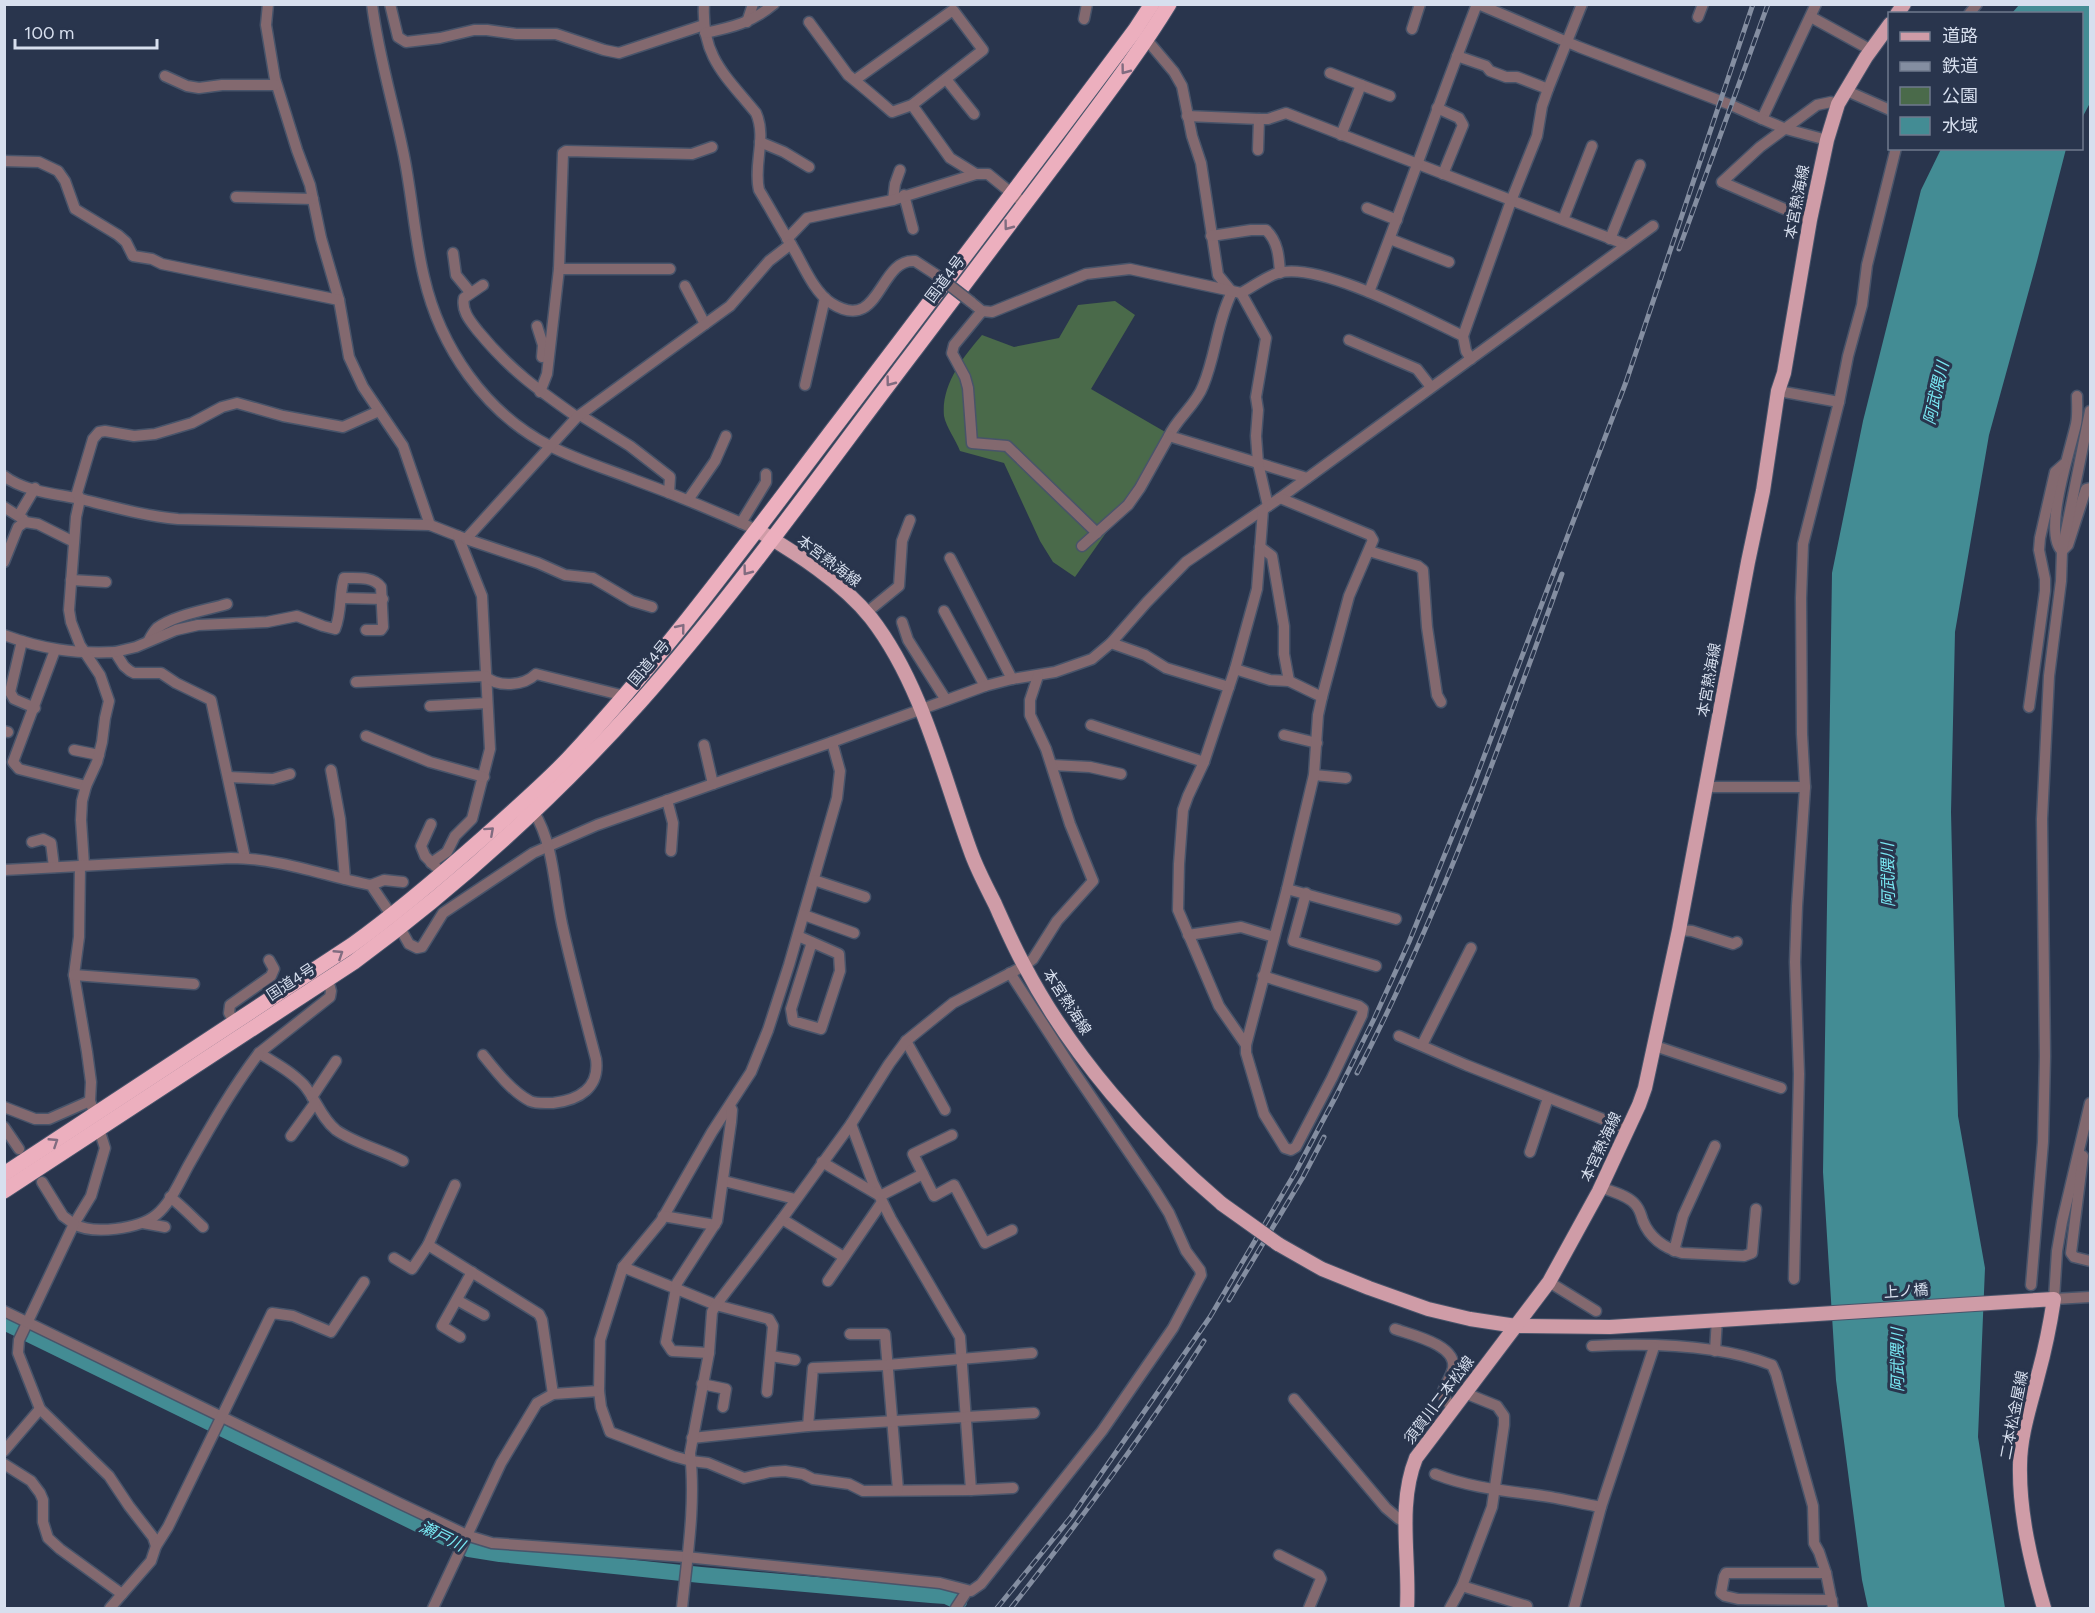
<svg xmlns="http://www.w3.org/2000/svg" width="2095" height="1613" font-family="Figtree,'Noto Sans JP',sans-serif">
  <style>
    .green { fill: #4a6a4a }
    .water { fill: #438c94 }
    .lines { fill: none; stroke-linecap: round; stroke-linejoin: round }
    .river { stroke: #438c94; stroke-width: 16 }
    .minor-casing { stroke: #48546a; stroke-width: 13 }
    .major-casing { stroke: #48546a; stroke-width: 16 }
    .highway-casing { stroke: #48546a; stroke-width: 17 }
    .minor { stroke: #83696f; stroke-width: 10 }
    .major { stroke: #cf9ca7; stroke-width: 14 }
    .highway { stroke: #ecafbe; stroke-width: 15 }
    .rail-casing { stroke: #848ea1; stroke-width: 5 }
    .rail { stroke: #29354d; stroke-width: 3; stroke-dasharray: 9; stroke-linecap: butt }
    .minor-bridge-casing { stroke: #48546a; stroke-width: 13; stroke-linecap: butt }
    .major-bridge-casing { stroke: #48546a; stroke-width: 16; stroke-linecap: butt }
    .minor-bridge { stroke: #83696f; stroke-width: 10 }
    .major-bridge { stroke: #cf9ca7; stroke-width: 14 }
    .oneway { stroke: #816c80 }
    .labels { text-anchor: middle; dominant-baseline: central; stroke-width: 6; stroke-linejoin: round; paint-order: stroke }
    .street-label { font-size: 15px; fill: #d7dfee; stroke: #29354d }
    .water-label { font-size: 16px; font-style: italic; fill: #7aeaf5; stroke: #29354d }
  </style>
  <rect width="100%" height="100%" fill="#29354d"/>
  <!-- green -->
  <path class="green" d="M1115,301L1135,315L1091,389L1167,433L1134,493L1075,577L1053,562L1040,541L1004,463L960,451C956,440 946,427 944,416C941,385 963,357 982,335L1014,347L1059,338L1078,305Z"/>
  <!-- water -->
  <g class="water">
    <polygon points="2019,5 2090,5 2090,103 2082,118 2082,14 2012,13"/>
    <polygon points="1941,149 2066,149 2037,261 1989,435 1955,632 1951,812 1958,1116 1985,1268 1978,1437 2005,1608 1868,1608 1862,1580 1836,1380 1823,1172 1832,573 1863,421 1921,190"/>
  </g>
  <g class="lines">
    <!-- river -->
    <polyline class="river" points="4,1322 469,1549 500,1554 701,1575 931,1595 946,1596 959,1602"/>
    <!-- minor casing -->
    <g class="minor-casing">
      <g id="minor">
        <polyline points="268,4 266,25 275,79 297,150 310,185 321,238 339,300 349,357 363,387 403,446 430,525"/>
        <path d="M372,4C378,54 393,102 403,151C412,193 414,236 424,277C440,347 485,413 550,446C577,460 607,469 635,480C676,495 717,512 757,530"/>
        <polyline points="390,4 398,37 406,42 440,38 474,30 487,30 516,34 556,34 604,50 619,53 704,25"/>
        <path d="M704,4C701,57 726,76 756,113C767,138 753,164 759,190C770,208 780,227 792,246C803,264 813,291 831,303C881,335 878,258 915,261L935,274"/>
        <polyline points="1478,4 1579,47 1731,105 1762,119 1816,4"/>
        <polyline points="1969,14 1977,4"/>
        <polyline points="1698,17 1703,4"/>
        <polyline points="1811,17 1871,50"/>
        <polyline points="1084,19 1087,4"/>
        <polyline points="747,22 753,4"/>
        <path d="M809,22L848,75C863,87 877,99 892,112L912,105L983,50L953,10L855,80"/>
        <polyline points="1412,29 1420,4"/>
        <path d="M705,33C733,27 751,23 774,4"/>
        <path d="M1147,40L1174,72L1182,86L1192,136L1201,163L1218,275L1232,292C1217,322 1216,355 1203,386C1196,405 1177,418 1169,436L1307,478"/>
        <polyline points="1457,56 1486,66 1490,71 1506,77 1517,77 1548,89"/>
        <polyline points="1330,73 1390,96"/>
        <polyline points="165,76 187,86 199,88 222,85 276,85"/>
        <polyline points="946,79 974,114"/>
        <polyline points="1847,91 1890,110"/>
        <polyline points="912,105 950,158 976,174"/>
        <polyline points="1437,108 1459,118 1463,125 1443,174"/>
        <polyline points="1187,116 1259,119 1268,119 1286,113 1627,245"/>
        <polyline points="1762,119 1786,129 1827,140"/>
        <polyline points="1341,135 1361,85"/>
        <polyline points="760,142 784,152 809,167"/>
        <polyline points="1258,150 1259,119"/>
        <polyline points="4,161 39,162 58,171 65,181 75,209 118,235 126,242 133,256 152,259 162,264 339,300"/>
        <polyline points="904,195 913,229"/>
        <polyline points="236,197 313,199"/>
        <polyline points="893,200 895,184 900,170"/>
        <polyline points="1367,208 1397,220"/>
        <polyline points="1563,220 1592,146"/>
        <polyline points="1810,220 1722,182 1760,147 1817,105 1831,102 1838,104"/>
        <path d="M1211,236L1251,230H1266C1278,241 1279,257 1280,273"/>
        <polyline points="787,239 807,218 893,200 976,174 988,174 1025,204"/>
        <polyline points="1390,239 1449,262"/>
        <polyline points="1610,239 1640,165"/>
        <polyline points="453,253 456,275 470,292"/>
        <polyline points="559,269 670,269"/>
        <path d="M483,285L464,298C461,311 471,322 478,331C510,370 537,389 577,417"/>
        <polyline points="685,286 705,324"/>
        <path d="M1369,292C1406,197 1440,100 1477,4"/>
        <polyline points="1241,293 1266,338 1256,397 1258,410 1256,436 1258,463 1268,506"/>
        <path d="M971,302L982,311L992,312L1086,274L1130,269L1241,293C1253,287 1265,277 1278,273C1319,261 1423,317 1463,336"/>
        <polyline points="982,311 954,345 952,353 965,377 968,388 972,443 1007,446 1097,533"/>
        <polyline points="537,326 543,345 542,357"/>
        <polyline points="1349,340 1417,369 1431,387"/>
        <polyline points="1471,359 1466,351 1463,336 1511,201 1537,136 1542,106 1548,89 1582,4"/>
        <polyline points="805,385 825,298"/>
        <polyline points="1778,391 1839,402"/>
        <polyline points="540,392 547,374 559,269 563,153 566,151 692,154 712,147"/>
        <path d="M2077,396C2077,405 2078,415 2076,424C2071,448 2042,533 2062,551L2068,545L2084,495L2086,489L2090,488"/>
        <polyline points="580,415 630,446 670,477 669,493"/>
        <path d="M4,476C25,492 57,494 81,499C113,507 145,516 178,519L430,525L458,536L482,596L490,749L472,819L455,836L447,852L431,863"/>
        <polyline points="688,500 715,461 726,436"/>
        <polyline points="4,507 23,519"/>
        <polyline points="19,515 35,488"/>
        <polyline points="741,523 766,482 766,474"/>
        <polyline points="458,536 466,539 577,417 730,306 769,261 791,244"/>
        <polyline points="466,539 538,563 565,575 593,578 632,601 652,607"/>
        <polyline points="1082,546 1128,505 1140,488 1169,436"/>
        <polyline points="1260,547 1272,556 1284,626 1284,654 1289,681"/>
        <polyline points="1369,551 1418,566 1423,570 1427,627 1437,695 1441,702"/>
        <polyline points="950,558 1012,679"/>
        <polyline points="4,562 18,527 25,522 38,524 74,542"/>
        <polyline points="71,580 106,582"/>
        <polyline points="342,598 383,599"/>
        <polyline points="944,611 985,686"/>
        <polyline points="866,613 899,586 902,541 910,520"/>
        <polyline points="902,622 908,640 946,700"/>
        <path d="M4,635C42,649 75,654 115,652L124,666L130,671L134,673H161L176,683L211,700L245,858"/>
        <path d="M149,640C151,636 154,631 157,628C174,615 207,610 227,604"/>
        <polyline points="22,641 10,692 14,699 35,708"/>
        <polyline points="1111,643 1145,655 1166,668 1229,687"/>
        <polyline points="55,650 13,762 19,769 86,786"/>
        <path d="M115,652L136,647L176,630L198,625L267,622L297,616L323,626L335,629C342,612 339,594 344,578C357,578 373,576 381,587L383,627L381,630H366"/>
        <polyline points="1235,669 1270,680 1289,681 1322,697"/>
        <path d="M356,682L485,676C498,688 524,686 536,674L625,696"/>
        <polyline points="430,706 487,703"/>
        <polyline points="2029,707 2045,591 2045,579 2039,550 2040,538 2055,472 2064,464"/>
        <polyline points="1091,725 1204,762"/>
        <polyline points="4,731 8,732"/>
        <polyline points="1284,735 1317,743"/>
        <polyline points="366,736 430,762 484,777"/>
        <polyline points="832,742 840,771 837,798 789,965 768,1030 751,1072 712,1132 661,1221 623,1267 600,1340 599,1391 601,1407 610,1432 673,1456 691,1461 708,1463 744,1478 770,1472 785,1471 803,1474 813,1479 849,1484 863,1491 971,1490 960,1337 891,1219 873,1183 851,1124"/>
        <polyline points="704,745 713,784"/>
        <polyline points="74,750 99,755"/>
        <polyline points="1052,765 1090,767 1121,774"/>
        <polyline points="331,770 340,819 345,879"/>
        <polyline points="1314,775 1346,778"/>
        <polyline points="228,777 273,779 290,774"/>
        <polyline points="1706,787 1805,787"/>
        <polyline points="667,800 673,823 671,851"/>
        <polyline points="431,824 421,846 425,856 436,867"/>
        <polyline points="32,842 43,839 51,843 54,867"/>
        <polyline points="84,865 81,820 82,801 86,786 97,762 102,742 105,718 109,701 100,675 80,645 71,622 69,610 76,517 80,499 77,493 93,439 99,432 105,431 134,436 155,434 192,423 222,407 237,403 283,416 343,427 379,411"/>
        <polyline points="80,866 79,937 74,975 87,1052 91,1082 90,1101 95,1115"/>
        <path d="M4,870L231,858C278,858 325,876 371,885L400,928L409,944L417,948L422,947L443,913L533,853L597,825L832,742L985,686L1012,679L1055,672L1092,659L1111,643L1147,602L1186,562L1280,498L1653,226"/>
        <polyline points="814,880 865,897"/>
        <polyline points="371,885 384,880 403,882"/>
        <polyline points="1287,889 1396,919"/>
        <polyline points="1306,893 1293,941 1376,966"/>
        <polyline points="804,915 854,933"/>
        <polyline points="1679,930 1692,931 1733,944 1737,942"/>
        <polyline points="1188,935 1241,927 1274,937"/>
        <polyline points="798,936 839,954 840,971 821,1029 793,1021 791,1009 812,942"/>
        <polyline points="74,975 194,984"/>
        <polyline points="1263,976 1359,1006 1363,1009 1362,1015 1332,1078 1296,1147 1291,1150 1285,1148 1264,1114 1246,1053 1246,1045 1287,889 1314,775 1318,715 1322,697 1349,596 1373,540 1370,535 1280,498"/>
        <path d="M328,980L331,991L330,997L259,1053C275,1063 292,1072 304,1085C316,1099 321,1118 336,1130C354,1143 382,1150 403,1161"/>
        <polyline points="235,1023 229,1013 230,1005 271,976 274,969 269,960"/>
        <polyline points="1399,1036 1466,1065 1628,1129"/>
        <polyline points="906,1041 945,1110"/>
        <polyline points="1246,1045 1219,1006 1178,910 1179,864 1183,810 1188,796 1204,762 1235,669 1257,589 1263,510"/>
        <polyline points="1422,1045 1471,948"/>
        <polyline points="1655,1046 1781,1088"/>
        <path d="M483,1055C495,1070 512,1092 530,1101C537,1104 546,1103 553,1103C579,1100 600,1088 596,1059C584,1014 572,969 562,924C554,887 554,845 534,812"/>
        <polyline points="312,1097 336,1061"/>
        <polyline points="2090,1103 2062,1222 2057,1251 2054,1299 2090,1297"/>
        <polyline points="4,1107 35,1119 49,1119 90,1101"/>
        <polyline points="4,1127 19,1149"/>
        <path d="M99,1129L105,1148L91,1196L74,1224C93,1235 139,1229 156,1215C172,1202 181,1178 191,1161C212,1124 233,1087 259,1053"/>
        <polyline points="952,1135 913,1154 934,1196 954,1185 985,1243 1012,1230"/>
        <polyline points="291,1136 315,1103"/>
        <polyline points="1530,1152 1548,1098"/>
        <polyline points="2083,1156 2071,1253 2074,1257 2090,1261"/>
        <polyline points="822,1162 880,1196 923,1174"/>
        <polyline points="724,1181 795,1199"/>
        <polyline points="42,1182 63,1216 74,1224 19,1340 18,1353 40,1409 109,1476 129,1506 153,1537 156,1546 151,1561 110,1608"/>
        <path d="M1601,1187C1612,1192 1627,1195 1635,1204C1640,1209 1641,1215 1643,1221C1650,1238 1664,1248 1682,1253L1744,1256L1752,1253L1756,1209"/>
        <path d="M170,1197C182,1206 192,1217 203,1227"/>
        <polyline points="663,1216 715,1225"/>
        <polyline points="782,1219 844,1257"/>
        <polyline points="143,1223 165,1227"/>
        <polyline points="428,1245 539,1314 542,1320 553,1394"/>
        <polyline points="1674,1251 1683,1216 1715,1146"/>
        <polyline points="394,1258 412,1269 428,1245 455,1185"/>
        <polyline points="623,1267 716,1305 769,1319 773,1326 767,1392"/>
        <polyline points="1794,1279 1799,1074 1795,962 1797,906 1805,787 1802,734 1801,598 1803,544 1839,402 1848,356 1862,305 1867,265 1896,148"/>
        <polyline points="828,1281 882,1202"/>
        <polyline points="1549,1282 1596,1311"/>
        <polyline points="2031,1285 2043,1142 2045,1056 2042,819 2049,676 2061,581 2062,551 2090,411"/>
        <polyline points="457,1300 484,1315"/>
        <polyline points="4,1311 399,1503 469,1536 492,1543 686,1557 940,1583 971,1591 981,1584 1102,1431 1173,1328 1201,1275 1200,1270 1186,1251 1169,1213 1154,1189 1073,1070 1010,973"/>
        <path d="M1395,1329C1412,1335 1457,1345 1453,1368C1451,1378 1444,1385 1442,1395L1453,1409"/>
        <polyline points="850,1334 885,1334 898,1490"/>
        <polyline points="460,1337 442,1326 472,1272"/>
        <path d="M1592,1346C1649,1343 1718,1344 1772,1365L1776,1374L1813,1506L1814,1543L1819,1552L1826,1573L1833,1608"/>
        <polyline points="1715,1351 1717,1319"/>
        <polyline points="709,1353 672,1351 666,1342 677,1283 717,1221 731,1122 732,1110 730,1106"/>
        <polyline points="771,1356 795,1360"/>
        <polyline points="702,1384 726,1389 723,1407"/>
        <polyline points="1294,1399 1386,1508 1399,1519 1406,1522"/>
        <polyline points="808,1426 813,1368 887,1365 1032,1353"/>
        <polyline points="692,1438 808,1426 1034,1413"/>
        <polyline points="4,1451 40,1409"/>
        <polyline points="4,1464 31,1481 40,1493 43,1500 43,1522 48,1538 60,1549 122,1594"/>
        <path d="M1435,1474C1473,1489 1511,1491 1550,1497C1567,1500 1584,1504 1601,1507"/>
        <polyline points="971,1490 1013,1488"/>
        <polyline points="156,1546 168,1527 272,1313 293,1316 331,1332 364,1282"/>
        <polyline points="1279,1555 1319,1575 1321,1579 1309,1608"/>
        <polyline points="1826,1573 1726,1573 1724,1577 1721,1593 1725,1596 1738,1599 1832,1600"/>
        <polyline points="1462,1586 1527,1606"/>
        <polyline points="433,1608 501,1463 537,1403 553,1394 599,1391"/>
        <path d="M682,1608C687,1558 696,1504 690,1453L709,1353L712,1312L716,1305L782,1219L851,1124L889,1064L906,1041L953,1003L1024,966L1033,959L1057,921L1093,881L1070,824L1046,749L1030,715V700L1038,676"/>
        <polyline points="956,1608 967,1591"/>
        <polyline points="1450,1608 1462,1586 1492,1507 1504,1425 1504,1416 1497,1406 1465,1393"/>
        <polyline points="1574,1608 1601,1507 1654,1347"/>
      </g>
    </g>
    <!-- major casing -->
    <g class="major-casing">
      <g id="major">
        <polyline points="1897,14 1904,4"/>
        <path d="M757,530C796,553 842,582 871,618C923,685 943,777 972,855C978,871 987,888 995,904C1004,924 1013,945 1024,965C1071,1055 1145,1139 1222,1204"/>
        <path d="M1278,1244L1322,1269L1369,1288L1428,1309L1470,1319L1516,1326L1610,1327L2054,1299C2050,1325 2045,1350 2038,1375C2031,1404 2020,1435 2020,1465C2019,1513 2031,1563 2044,1608"/>
        <path d="M1407,1608C1410,1559 1397,1505 1416,1458L1549,1282L1599,1191L1639,1105L1645,1088L1679,930L1748,562L1763,491L1778,391L1784,373L1810,220L1827,140L1838,104L1866,57L1890,24"/>
      </g>
    </g>
    <!-- highway casing -->
    <g class="highway-casing">
      <g id="highway">
        <path d="M4,1174L352,945C398,912 441,875 484,837C512,812 542,786 568,759C665,655 749,540 834,428C935,295 1036,163 1135,30L1152,4"/>
        <path d="M4,1191L354,962C457,886 554,798 640,702C739,590 826,466 917,347C968,279 1019,212 1070,144C1104,98 1139,53 1169,4"/>
      </g>
    </g>
    <!-- minor -->
    <use href="#minor" class="minor"/>
    <!-- major -->
    <use href="#major" class="major"/>
    <!-- highway -->
    <use href="#highway" class="highway"/>
    <!-- rail casing -->
    <g class="rail-casing">
      <g id="rail">
        <polyline points="1679,249 1768,4"/>
        <path d="M1357,1073C1440,913 1501,743 1562,574"/>
        <polyline points="1229,1300 1303,1177 1324,1137"/>
        <polyline points="997,1608 1071,1517 1210,1317 1295,1173 1336,1096 1374,1019 1409,942 1474,783 1626,382 1753,4"/>
        <path d="M1011,1608C1079,1522 1145,1434 1204,1341"/>
      </g>
    </g>
    <!-- rail -->
    <use href="#rail" class="rail"/>
    <!-- minor-bridge casing -->
    <g class="minor-bridge-casing">
      <polyline id="minor-bridge" points="935,274 971,302"/>
    </g>
    <!-- major-bridge casing -->
    <g class="major-bridge-casing">
      <polyline id="major-bridge" points="1222,1204 1278,1244"/>
    </g>
    <!-- minor-bridge -->
    <use href="#minor-bridge" class="minor-bridge"/>
    <!-- major-bridge -->
    <use href="#major-bridge" class="major-bridge"/>
  </g>
  <!-- one-way arrows -->
  <defs><path id="oneway-chevron" d="M-2-3.5L2.5 0L-2 3.5" fill="none" stroke-width="1.6" stroke-linecap="round" stroke-linejoin="round" transform="scale(1.5)"/></defs>
  <g class="oneway">
    <use href="#oneway-chevron" transform="translate(1125 70) rotate(127)"/>
    <use href="#oneway-chevron" transform="translate(1008 226) rotate(127)"/>
    <use href="#oneway-chevron" transform="translate(890 382) rotate(127)"/>
    <use href="#oneway-chevron" transform="translate(747 571) rotate(127)"/>
    <use href="#oneway-chevron" transform="translate(681 628) rotate(-51)"/>
    <use href="#oneway-chevron" transform="translate(490 831) rotate(-42)"/>
    <use href="#oneway-chevron" transform="translate(339 954) rotate(-33)"/>
    <use href="#oneway-chevron" transform="translate(54 1142) rotate(-33)"/>
  </g>
  <g class="labels">
    <!-- street labels -->
    <g class="street-label">
      <text transform="translate(1797 202) rotate(-79)">本宮熱海線</text>
      <text transform="translate(945 279) rotate(-53)">国道4号</text>
      <text transform="translate(829 561) rotate(37)">本宮熱海線</text>
      <text transform="translate(649 663) rotate(-50)">国道4号</text>
      <text transform="translate(1709 680) rotate(-80)">本宮熱海線</text>
      <text transform="translate(291 982) rotate(-33)">国道4号</text>
      <text transform="translate(1067 1002) rotate(57)">本宮熱海線</text>
      <text transform="translate(1601 1147) rotate(-65)">本宮熱海線</text>
      <text transform="translate(1906 1291) rotate(-4)">上ノ橋</text>
      <text transform="translate(1439 1400) rotate(-53)">須賀川二本松線</text>
      <text transform="translate(2014 1415) rotate(-79)">二本松金屋線</text>
    </g>
    <!-- water labels -->
    <g class="water-label">
      <text transform="translate(1936 393) rotate(-77)">阿武隈川</text>
      <text transform="translate(1888 875) rotate(-91)">阿武隈川</text>
      <text transform="translate(1897 1360) rotate(-90)">阿武隈川</text>
      <text transform="translate(442 1536) rotate(26)">瀬戸川</text>
    </g>
  </g>
  <!-- border -->
  <rect width="2095" height="1613" fill="none" stroke="#d7dfee" stroke-width="12"/>
  <!-- legend -->
  <rect x="1888" y="12" width="195" height="138" fill="#29354d" stroke="#6f798d" stroke-width="1.5"/>
  <rect x="1900" y="32" width="30" height="9" fill="#cf9ca7" stroke="#6f798d" stroke-width="1.5"/>
  <text x="1942" y="42" font-size="18" fill="#d7dfee">道路</text>
  <rect x="1900" y="62" width="30" height="9" fill="#848ea1" stroke="#6f798d" stroke-width="1.5"/>
  <text x="1942" y="72" font-size="18" fill="#d7dfee">鉄道</text>
  <rect x="1900" y="87" width="30" height="18" fill="#4a6a4a" stroke="#6f798d" stroke-width="1.5"/>
  <text x="1942" y="102" font-size="18" fill="#d7dfee">公園</text>
  <rect x="1900" y="117" width="30" height="18" fill="#438c94" stroke="#6f798d" stroke-width="1.5"/>
  <text x="1942" y="132" font-size="18" fill="#d7dfee">水域</text>
  <!-- scale -->
  <path d="M15 39v9h142v-9" fill="none" stroke="#d7dfee" stroke-width="3"/>
  <text x="24" y="39" font-size="18" fill="#d7dfee" stroke="#29354d" stroke-width="4.5" paint-order="stroke">100 m</text>
</svg>
